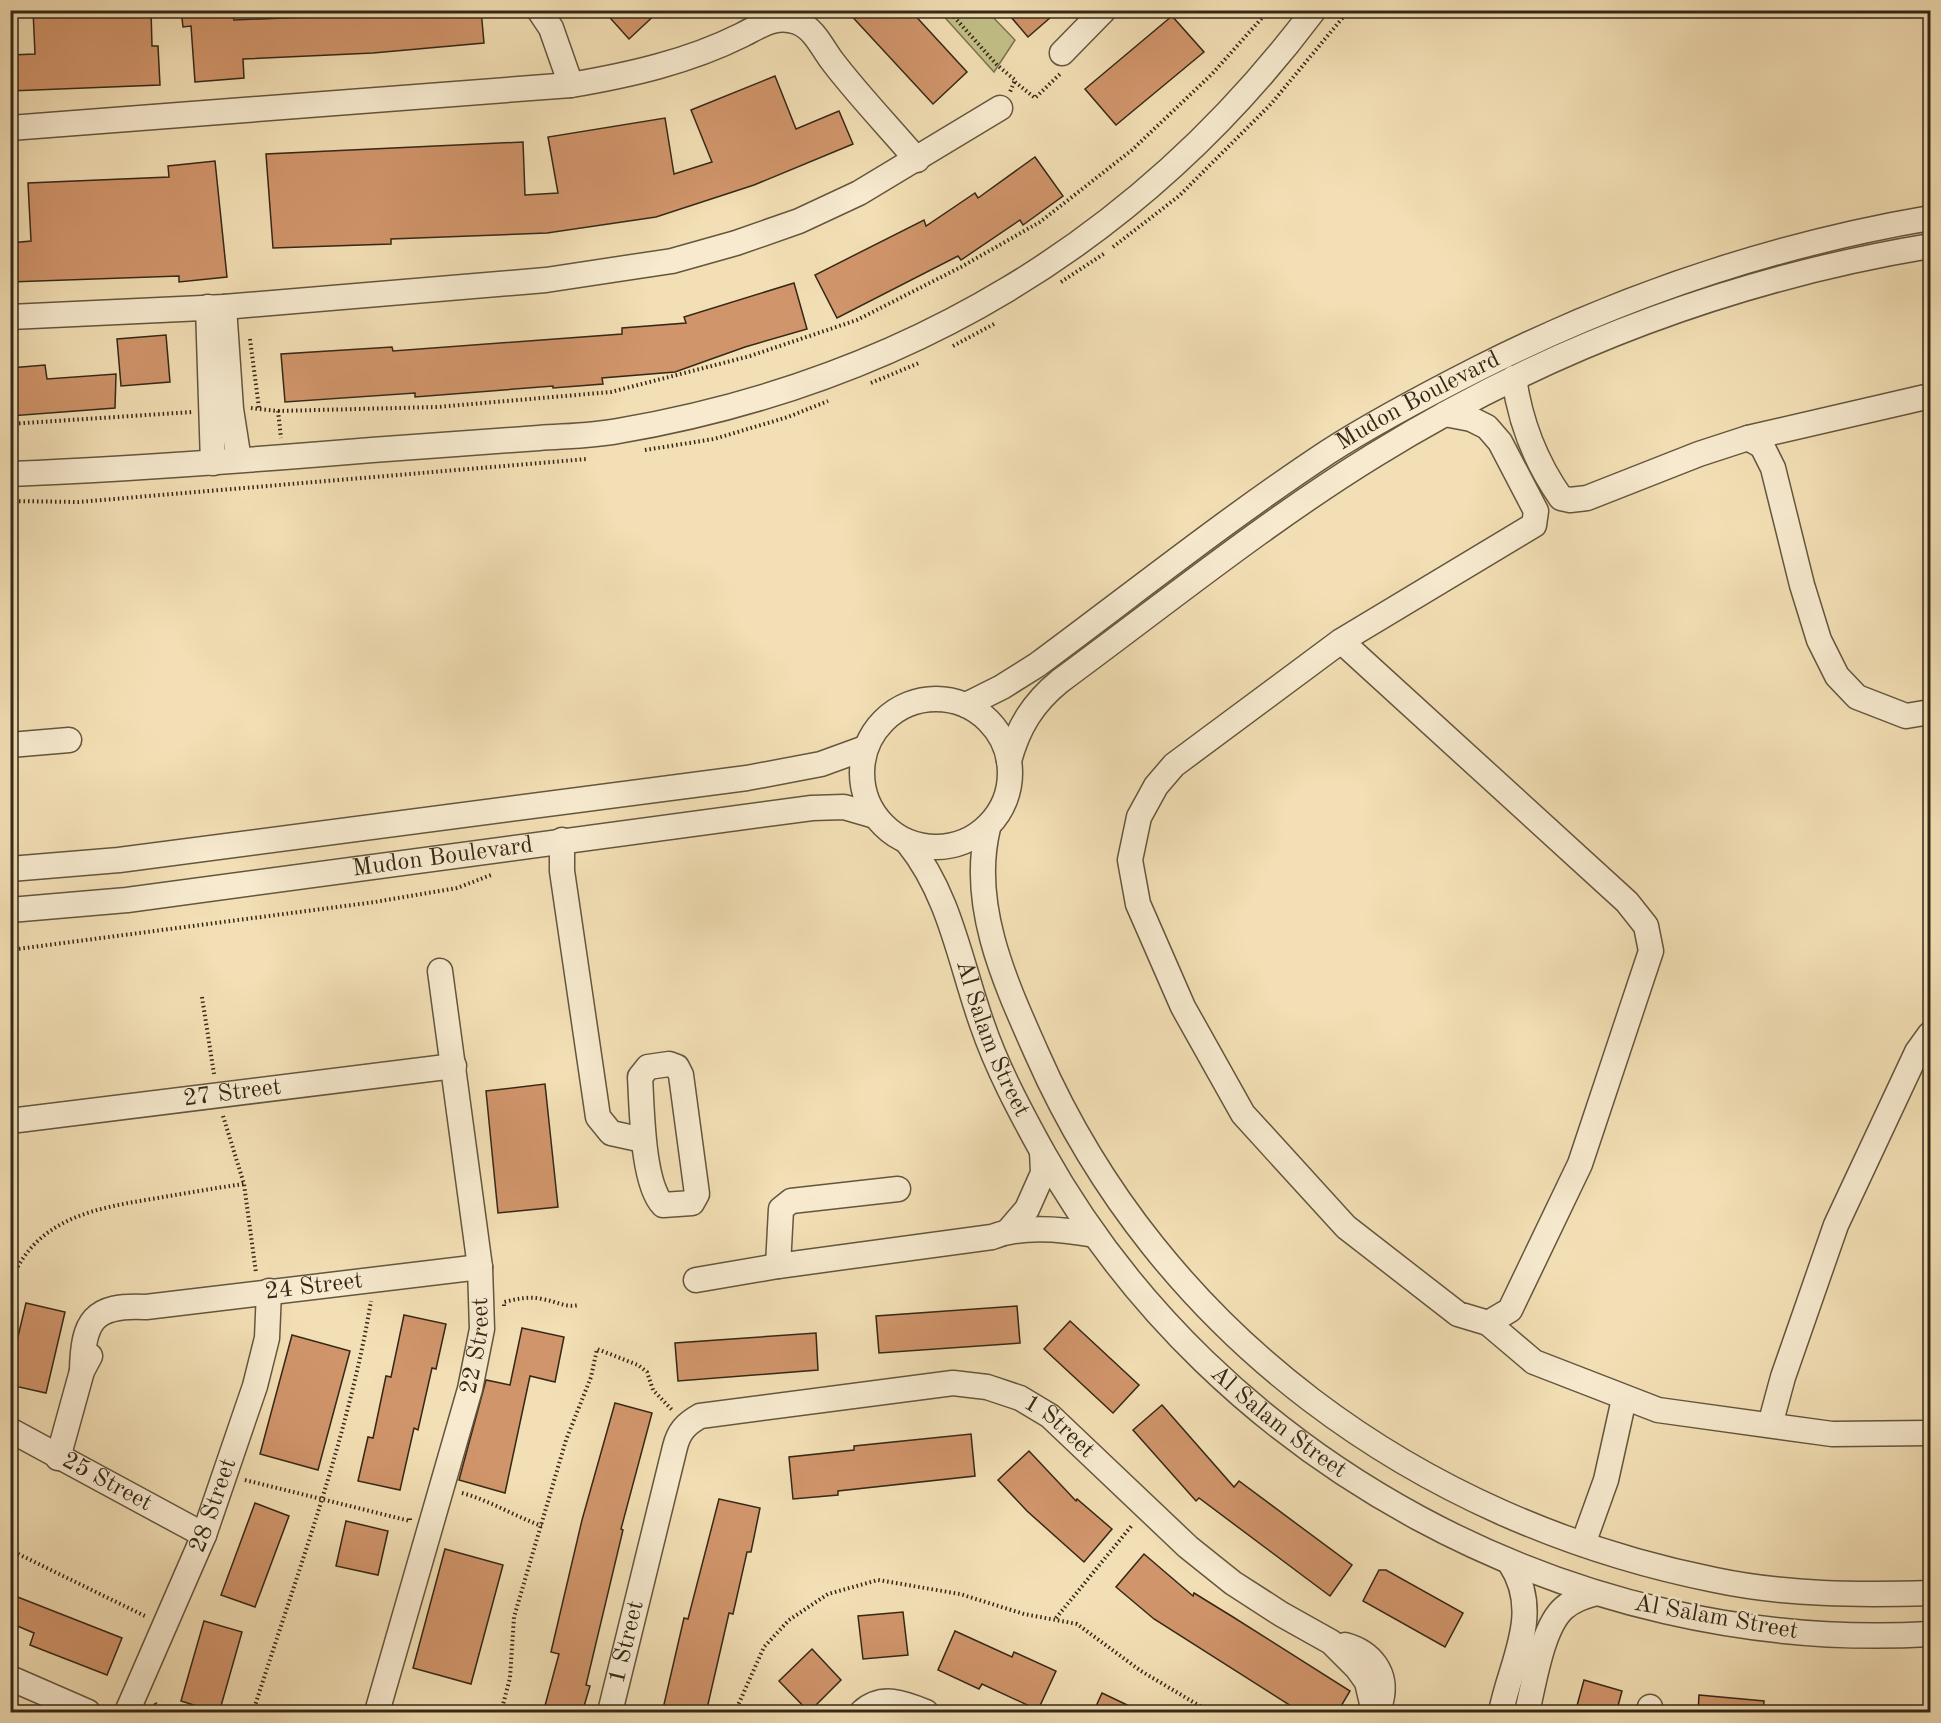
<svg xmlns="http://www.w3.org/2000/svg" width="1941" height="1723" font-family="'Old Standard TT',serif">
  <style>
    .green { fill: #c3c088; stroke: #7c7450; stroke-width: 1.5 }
    .building { fill: #d1956b; stroke: #352817; stroke-width: 1.5 }
    .lines { fill: none; stroke-linecap: round; stroke-linejoin: round }
    .minor-casing { stroke: #64563e; stroke-width: 27 }
    .path { stroke: #352817; stroke-width: 4; stroke-dasharray: 1.5 3; stroke-linecap: butt }
    .minor { stroke: #f7eacf; stroke-width: 24 }
    .labels { text-anchor: middle; dominant-baseline: central; stroke-width: 5; stroke-linejoin: round; paint-order: stroke }
    .street-label { font-size: 24px; fill: #352817; stroke: #f7eacf }
  </style>
  <rect width="100%" height="100%" fill="#f3dfb5"/>
  <filter id="stains"><feTurbulence type="fractalNoise" baseFrequency=".00333" numOctaves="4"/><feColorMatrix values="0 0 0 0 .2 0 0 0 0 .09 0 0 0 0 .02 0 0 0 .5 -.17"/></filter>
  <radialGradient id="worn" r=".72"><stop offset=".6" stop-color="#630" stop-opacity="0"/><stop offset="1" stop-color="#630" stop-opacity=".3"/></radialGradient>
  <!-- green -->
  <polygon class="green" points="939,11 987,11 1015,40 994,72"/>
  <!-- building -->
  <g class="building">
    <polygon points="33,10 151,10 152,46 158,46 160,85 10,91 10,55 35,54"/>
    <polygon points="181,10 233,10 234,20 481,10 484,43 373,53 243,59 244,78 195,82 191,26 183,27"/>
    <polygon points="603,10 660,10 629,39"/>
    <polygon points="846,10 910,10 967,72 933,104"/>
    <polygon points="1005,10 1059,10 1028,37"/>
    <polygon points="1172,16 1204,52 1116,125 1085,89"/>
    <polygon points="775,76 796,129 839,111 853,144 754,185 656,217 547,233 391,239 391,244 273,248 266,154 523,142 525,195 558,193 548,137 665,118 674,174 712,162 691,110"/>
    <polygon points="1035,157 1063,196 1023,225 1020,220 961,260 958,256 837,318 815,275 924,220 926,226 975,193 978,198"/>
    <polygon points="215,161 227,277 179,282 179,276 10,282 10,243 31,241 28,183 169,177 168,166"/>
    <polygon points="794,283 807,329 745,347 675,372 602,378 603,384 553,388 553,386 415,397 415,393 285,402 281,354 392,347 393,351 622,334 622,328 686,323 684,317"/>
    <polygon points="166,335 170,382 121,386 117,339"/>
    <polygon points="45,365 47,379 116,374 115,408 10,416 10,368"/>
    <polygon points="545,1084 558,1207 498,1213 486,1091"/>
    <polygon points="26,1303 65,1312 46,1393 10,1385 10,1370"/>
    <polygon points="1017,1306 1020,1343 879,1353 876,1316"/>
    <polygon points="404,1315 446,1324 436,1369 432,1368 418,1430 414,1428 400,1490 358,1481 368,1437 373,1438 386,1376 391,1377"/>
    <polygon points="1070,1321 1139,1385 1113,1413 1044,1349"/>
    <polygon points="522,1328 564,1337 555,1382 530,1376 505,1493 459,1480 486,1380 510,1385"/>
    <polygon points="816,1333 818,1370 678,1381 675,1343"/>
    <polygon points="292,1335 350,1351 318,1470 260,1454"/>
    <polygon points="615,1403 652,1413 621,1529 623,1530 586,1685 590,1686 582,1713 543,1713 559,1654 551,1652 582,1520"/>
    <polygon points="1162,1405 1234,1487 1239,1481 1352,1565 1330,1596 1199,1498 1196,1501 1133,1430"/>
    <polygon points="971,1434 975,1476 838,1491 838,1495 793,1499 789,1457 854,1450 854,1446"/>
    <polygon points="1029,1451 1076,1501 1077,1499 1112,1529 1084,1562 1027,1511 998,1480"/>
    <polygon points="719,1499 760,1508 751,1552 747,1552 733,1614 729,1613 706,1713 662,1713 684,1618 688,1619"/>
    <polygon points="255,1503 289,1516 255,1607 221,1595"/>
    <polygon points="346,1521 388,1531 378,1575 336,1566"/>
    <polygon points="445,1549 503,1565 471,1684 413,1668"/>
    <polygon points="1144,1554 1193,1596 1194,1593 1233,1617 1350,1691 1337,1713 1302,1713 1154,1619 1116,1587"/>
    <polygon points="1379,1570 1386,1570 1463,1613 1445,1647 1363,1601"/>
    <polygon points="10,1594 122,1638 107,1675 30,1645 34,1633 10,1623"/>
    <polygon points="903,1612 908,1655 863,1659 858,1616"/>
    <polygon points="204,1621 242,1632 219,1713 181,1701"/>
    <polygon points="955,1631 1012,1657 1014,1652 1056,1671 1038,1710 982,1684 979,1689 938,1670"/>
    <polygon points="812,1649 841,1680 809,1712 779,1681"/>
    <polygon points="1584,1680 1622,1691 1616,1713 1575,1713"/>
    <polygon points="1102,1693 1144,1713 1093,1713"/>
    <polygon points="1699,1695 1764,1701 1763,1713 1698,1713"/>
  </g>
  <g class="lines">
    <!-- minor casing -->
    <g class="minor-casing">
      <g id="minor">
        <polyline points="539,10 551,28 571,85"/>
        <polyline points="1062,53 1104,10"/>
        <path d="M10,128L571,85C629,75 688,62 742,35C760,26 776,14 797,22C815,29 822,48 833,62C859,96 889,127 917,160"/>
        <polyline points="208,307 213,463"/>
        <polyline points="224,307 231,409 239,460"/>
        <polyline points="10,317 224,307 546,280 672,261 736,243 799,221 859,193 1000,108"/>
        <path d="M1514,378C1520,421 1535,461 1561,498L1570,500L1587,498L1699,454L1748,438L1930,396"/>
        <polyline points="1748,438 1762,446 1773,468 1802,585 1819,640 1837,676 1857,697 1906,716 1930,712"/>
        <path d="M10,474C131,469 252,460 372,450C428,446 483,442 539,438C565,436 592,436 618,431C904,382 1140,242 1314,10"/>
        <polyline points="1341,641 1627,902 1646,926 1651,951 1580,1164 1510,1310 1488,1323 1458,1314 1346,1227 1243,1114 1183,1007 1138,904 1130,860 1139,817 1156,786 1174,765 1341,641 1534,525 1536,511 1500,442 1487,427 1471,419 1445,414"/>
        <circle cx="936" cy="773" r="74"/>
        <path id="s1" d="M966,705L1002,687L1037,665C1133,594 1228,518 1328,452C1376,421 1428,394 1479,368C1622,296 1772,245 1930,218"/>
        <polyline points="10,745 69,740"/>
        <path d="M1009,761C1018,727 1033,703 1060,681C1162,606 1266,522 1373,456C1544,350 1732,279 1930,246"/>
        <path d="M988,828C969,906 1006,984 1037,1054C1160,1334 1419,1521 1715,1580C1786,1595 1859,1595 1930,1593"/>
        <polyline points="562,840 562,871 598,1117 611,1133 643,1140"/>
        <path id="s2" d="M908,843C950,895 960,962 982,1024C997,1068 1020,1111 1042,1151C1216,1464 1575,1655 1930,1634"/>
        <polyline points="10,869 119,860 747,778 821,764 865,748"/>
        <path id="s3" d="M10,910L127,900L812,808L844,807L875,816"/>
        <path d="M669,1064L677,1067L681,1075L697,1194L692,1203L663,1205C642,1183 642,1108 640,1077L648,1067Z"/>
        <path id="s4" d="M10,1121L454,1066"/>
        <polyline points="1009,1230 1027,1209 1043,1173 1042,1151"/>
        <polyline points="778,1266 781,1209 791,1201 898,1189"/>
        <path d="M696,1280L778,1266L992,1237C1022,1225 1063,1229 1095,1235"/>
        <polyline points="1488,1323 1534,1362 1658,1410 1832,1434 1930,1433"/>
        <path id="s5" d="M82,1371C83,1321 93,1304 146,1307L480,1267"/>
        <polyline points="1770,1425 1783,1377 1836,1225 1917,1052 1930,1034"/>
        <path id="s6" d="M10,1430L204,1535"/>
        <polyline points="58,1458 82,1371 90,1356"/>
        <polyline points="1583,1544 1606,1480 1624,1399"/>
        <path d="M1345,1645C1371,1652 1388,1673 1381,1701"/>
        <polyline points="10,1678 88,1712"/>
        <path id="s7" d="M127,1712L204,1535L255,1386L267,1338L269,1291"/>
        <path id="s8" d="M377,1712L470,1389L482,1329L480,1267L440,971"/>
        <path id="s9" d="M610,1712L675,1447C679,1431 686,1424 700,1416L953,1383L987,1387L1020,1398L1050,1416L1188,1547L1233,1583L1281,1614L1331,1642L1357,1668L1367,1682L1374,1712"/>
        <path d="M862,1712C882,1694 904,1703 926,1712"/>
        <path d="M1501,1712C1511,1661 1543,1613 1510,1563"/>
        <path d="M1527,1712C1534,1684 1542,1627 1564,1608C1573,1600 1583,1597 1593,1594"/>
        <polyline points="1649,1712 1650,1707"/>
      </g>
    </g>
    <!-- path -->
    <g class="path">
      <polyline points="948,10 997,65 1015,80 1010,92"/>
      <polyline points="1015,82 1035,98 1060,74"/>
      <polyline points="1113,247 1179,196 1271,104 1349,10"/>
      <polyline points="1061,282 1105,253"/>
      <polyline points="250,339 259,408"/>
      <polyline points="953,346 994,324"/>
      <polyline points="871,383 919,363"/>
      <polyline points="251,408 278,411 281,438"/>
      <polyline points="278,411 437,407 611,392 750,356 857,320 961,267 1040,222 1132,150 1212,74 1269,10"/>
      <polyline points="10,424 192,412"/>
      <polyline points="645,450 714,439 788,417 828,401"/>
      <polyline points="10,501 78,502 587,459"/>
      <polyline points="10,950 375,902 457,888 491,875"/>
      <polyline points="202,997 214,1074"/>
      <polyline points="223,1116 244,1184 256,1273"/>
      <path d="M10,1283C36,1217 96,1208 158,1198C186,1193 215,1188 244,1184"/>
      <path d="M504,1306V1302C517,1299 529,1296 542,1299C556,1301 565,1308 579,1305"/>
      <polyline points="245,1480 410,1521 410,1518"/>
      <path d="M462,1493C491,1501 514,1516 542,1526"/>
      <polyline points="10,1550 147,1617"/>
      <polyline points="1925,1562 1926,1573"/>
      <polyline points="1056,1618 1133,1524"/>
      <polyline points="155,1703 160,1712"/>
      <path d="M253,1712C295,1579 348,1439 371,1301"/>
      <polyline points="501,1712 510,1678 514,1617 566,1440 591,1377 597,1349 638,1365 647,1372 653,1390 673,1411"/>
      <polyline points="735,1712 764,1647 789,1620 828,1594 878,1580 960,1594 1024,1614 1077,1624 1141,1671 1210,1712"/>
    </g>
    <!-- minor -->
    <use href="#minor" class="minor"/>
  </g>
  <g class="labels">
    <!-- street labels -->
    <g class="street-label">
      <text stroke="none"><textPath href="#s1" startOffset="546">Mudon Boulevard</textPath></text>
      <text stroke="none"><textPath href="#s3" startOffset="436">Mudon Boulevard</textPath></text>
      <text stroke="none"><textPath href="#s2" startOffset="214">Al Salam Street</textPath></text>
      <text stroke="none"><textPath href="#s4" startOffset="224">27 Street</textPath></text>
      <text stroke="none"><textPath href="#s5" startOffset="278">24 Street</textPath></text>
      <text stroke="none"><textPath href="#s8" startOffset="380">22 Street</textPath></text>
      <text stroke="none"><textPath href="#s2" startOffset="700">Al Salam Street</textPath></text>
      <text stroke="none"><textPath href="#s9" startOffset="687">1 Street</textPath></text>
      <text stroke="none"><textPath href="#s6" startOffset="110">25 Street</textPath></text>
      <text stroke="none"><textPath href="#s7" startOffset="224">28 Street</textPath></text>
      <text transform="translate(1716 1618) rotate(10)">Al Salam Street</text>
      <text stroke="none"><textPath href="#s9" startOffset="72">1 Street</textPath></text>
    </g>
  </g>
  <!-- margin -->
  <rect width="1941" height="1723" fill="none" stroke="#f3dfb5" stroke-width="36"/>
  <rect x="12" y="12" width="1917" height="1699" fill="none" stroke="#352817" stroke-width="3"/>
  <rect x="18" y="18" width="1905" height="1687" fill="none" stroke="#352817" stroke-width="1.5"/>
  <rect width="100%" height="100%" filter="url(#stains)"/>
  <rect width="100%" height="100%" fill="url(#worn)"/>
</svg>
